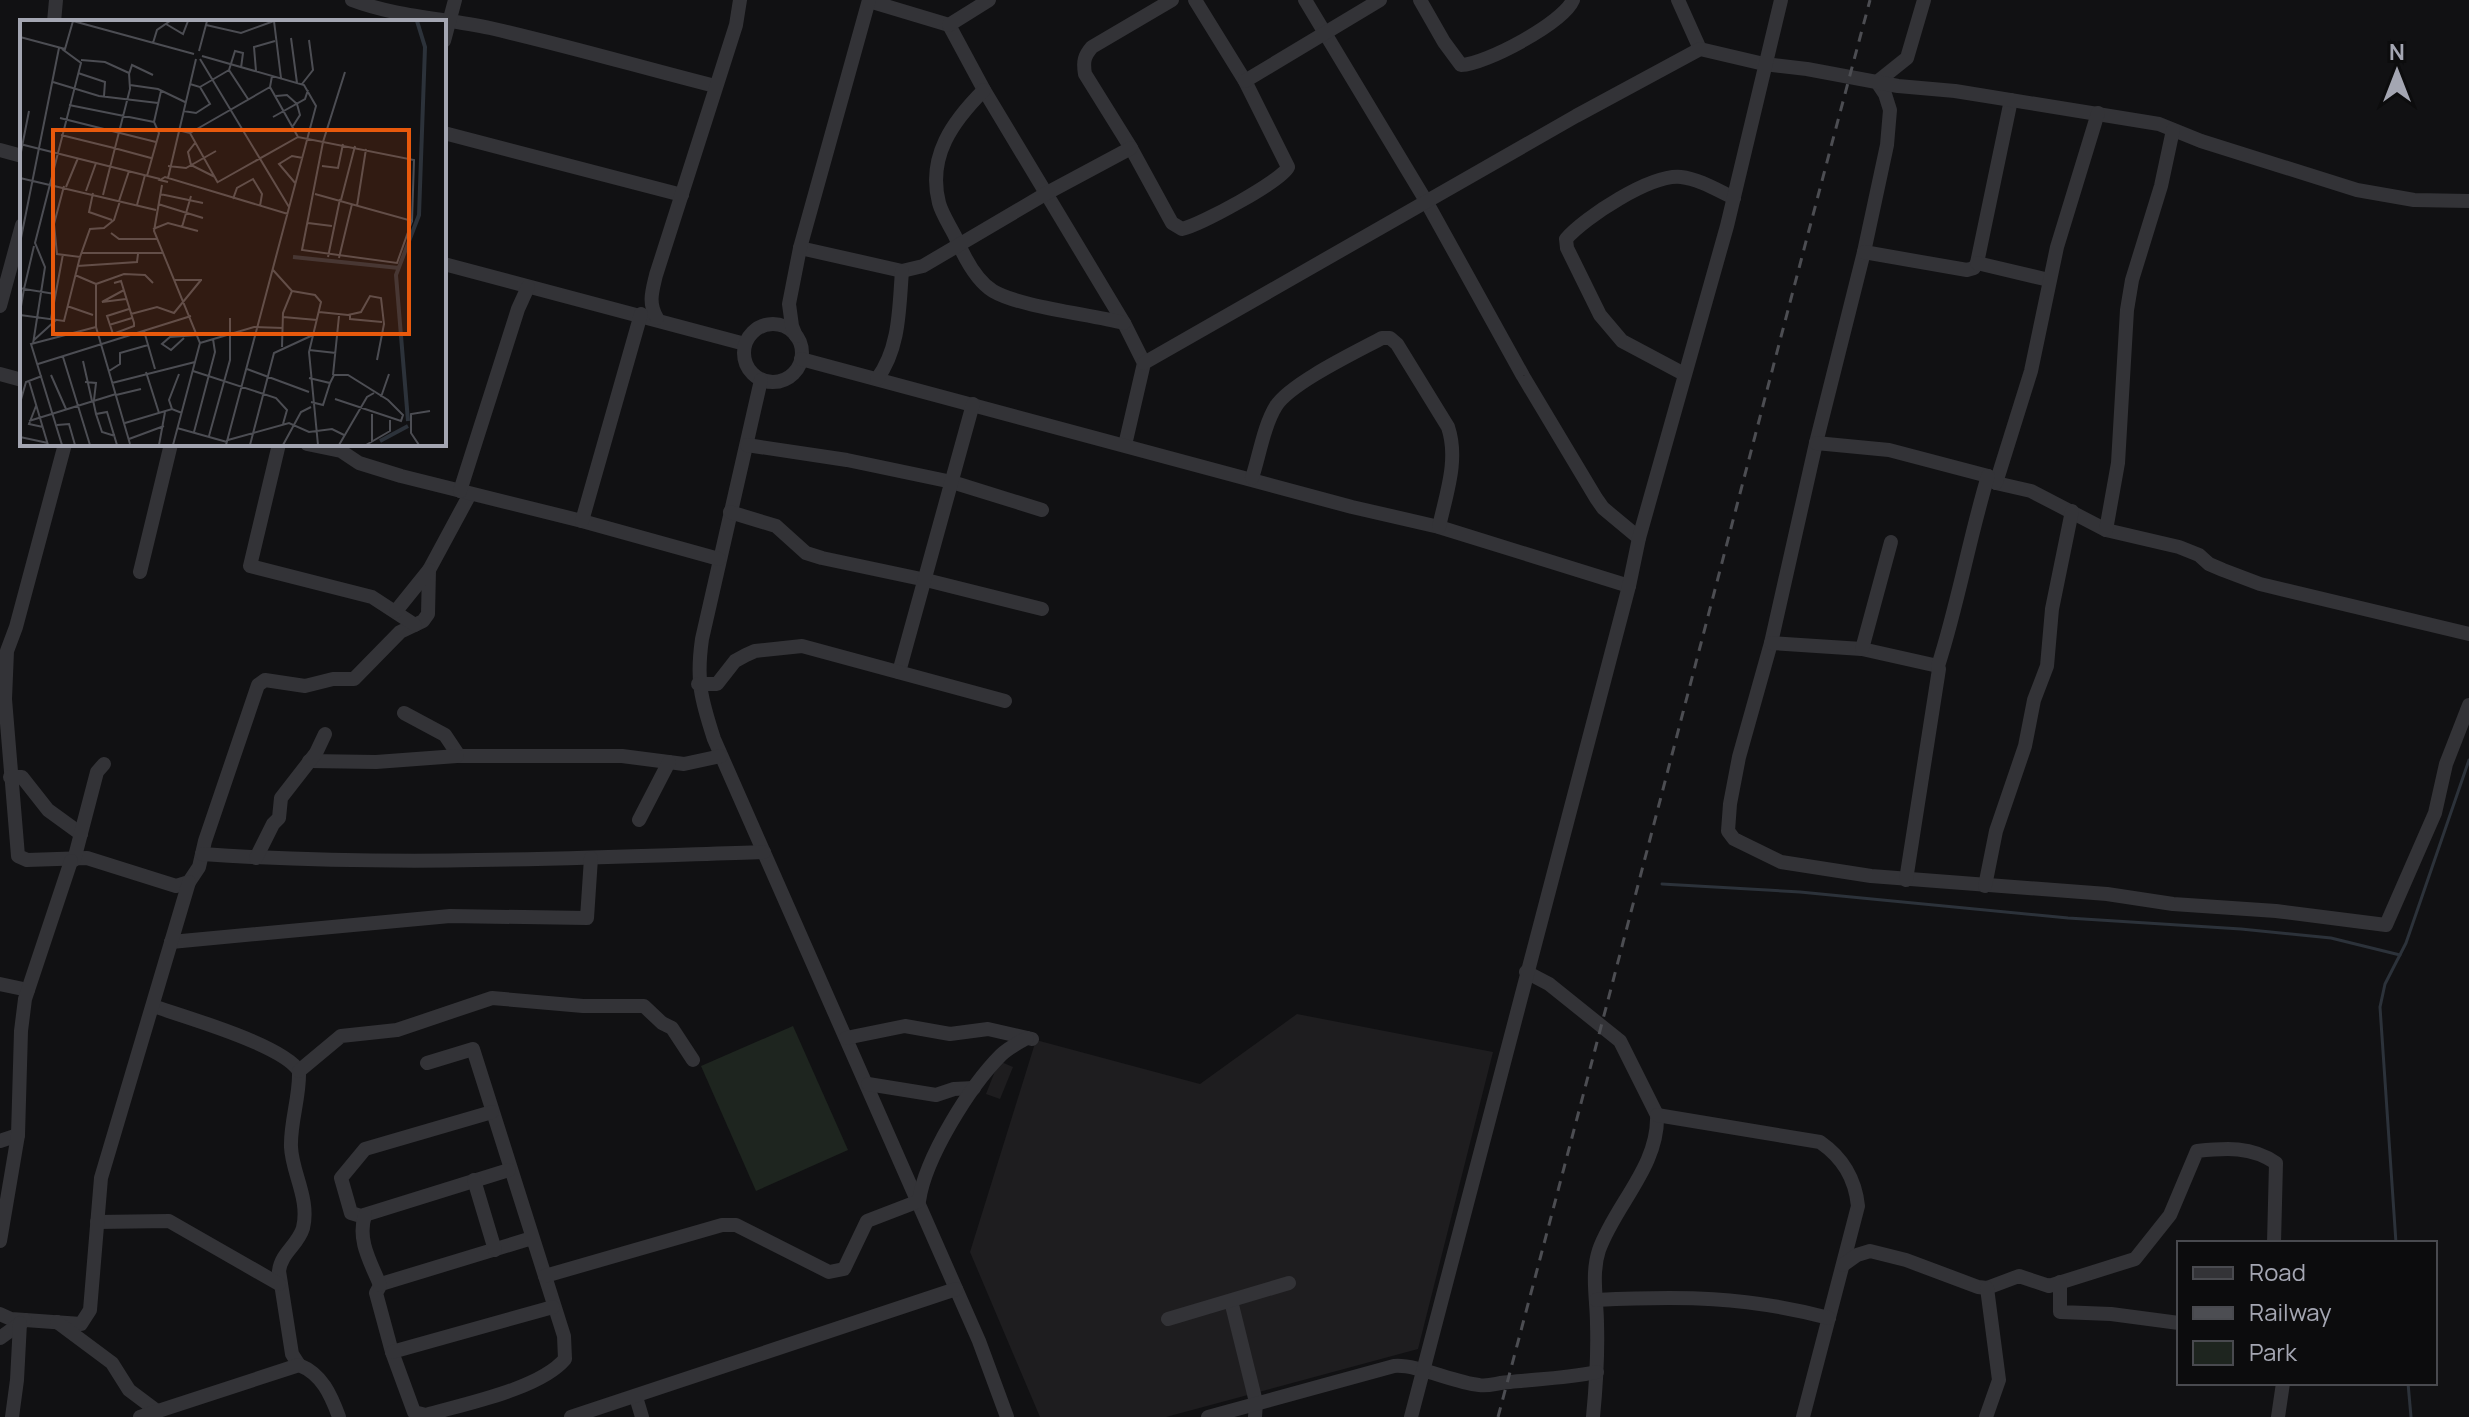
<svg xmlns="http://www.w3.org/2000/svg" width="2469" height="1417" font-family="Manrope,sans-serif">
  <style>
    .built { fill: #1e1d1f }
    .green { fill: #1e251f }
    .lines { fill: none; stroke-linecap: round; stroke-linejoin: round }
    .stream { stroke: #2c323a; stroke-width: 3 }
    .minor { stroke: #333337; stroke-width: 14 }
    .rail { stroke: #4c4d52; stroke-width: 3; stroke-dasharray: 10 8; stroke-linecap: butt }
    .inset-river { fill: none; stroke: #2c323a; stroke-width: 4 }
    .inset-road { fill: none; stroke: #4c4d53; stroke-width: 2 }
    .view { fill: #e8590c; fill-opacity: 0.15; stroke: #e8590c; stroke-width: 4 }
    .inset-edge { fill: none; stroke: #a4a6b2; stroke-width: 4 }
  </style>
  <rect width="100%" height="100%" fill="#111113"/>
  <!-- built -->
  <g class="built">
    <polygon points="1297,1014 1493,1052 1418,1349 1166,1417 1040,1417 970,1252 1036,1040 1200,1084"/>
    <polygon points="999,1061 1013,1067 1000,1099 986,1094"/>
  </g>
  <!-- green -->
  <polygon class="green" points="793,1026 848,1150 756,1191 701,1066"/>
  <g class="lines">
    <!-- stream -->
    <g class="stream">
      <polyline points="1662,884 1800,892 2068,918 2241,929 2331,938 2400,955"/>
      <polyline points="2396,1243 2380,1007 2385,984 2406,943 2469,760"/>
      <polyline points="2408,1383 2411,1417"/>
    </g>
    <!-- minor -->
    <g class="minor">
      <path d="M352,0C397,17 443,18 490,28C565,45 640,67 715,86"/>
      <path d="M1172,0L1092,47C1084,56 1083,62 1085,74L1131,148L1172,223L1182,229C1200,225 1282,181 1288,167L1245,81L1195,0"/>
      <polyline points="1305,0 1426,201 1523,376 1596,498 1603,508 1639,538"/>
      <path d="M1420,0L1444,42L1461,65C1486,64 1563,23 1573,0"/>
      <polyline points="1678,0 1700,49"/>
      <polyline points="1924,0 1907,58 1877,82 1885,94 1890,110 1887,145 1864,252 1816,443 1771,643 1739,757 1730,804 1728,831 1734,839 1781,862 1871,876 2107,894 2173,904 2276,911 2386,925 2435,813 2446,764 2469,705"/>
      <polyline points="869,1 949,25 984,90 1124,323 1144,363 1125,445"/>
      <polyline points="54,22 56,0"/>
      <polyline points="949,25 989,0"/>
      <polyline points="444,41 455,0"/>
      <polyline points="1245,81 1380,0"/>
      <path d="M984,90C953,121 927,156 939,203C942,214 950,226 955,236C963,255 975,280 993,291C1020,307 1089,314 1124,323"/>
      <polyline points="444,133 682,195"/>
      <polyline points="0,150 22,156"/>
      <polyline points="800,248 902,271 923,266 1047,193 1131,148"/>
      <polyline points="1864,252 1967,270 1974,268 1977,263 2011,100"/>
      <polyline points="1977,263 2049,280"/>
      <polyline points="444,264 745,344"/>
      <polyline points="0,306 22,225"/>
      <path d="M657,318C648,303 652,292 656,275L736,25L740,0"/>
      <circle cx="773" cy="353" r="29"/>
      <polyline points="796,336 792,326 789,304 800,248 869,0"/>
      <polyline points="801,359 1352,507 1439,527 1629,586"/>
      <polyline points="1144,363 1576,116 1700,49 1764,64 1807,69 1898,86 1955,91 2159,124 2201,141 2357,190 2414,200 2469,201"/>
      <polyline points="0,374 22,380"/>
      <path d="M1684,374L1622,341L1600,315L1567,248L1566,239C1585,217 1651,174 1681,177C1699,179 1717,190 1734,198"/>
      <path d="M877,379C900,348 899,308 902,271"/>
      <path d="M761,380L702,639C696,681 701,699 714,739L979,1341L1007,1417"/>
      <polyline points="1816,443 1889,450 1988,476 1996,483 2031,491 2106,530 2179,547 2199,555 2209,564 2223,570 2260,584 2469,634"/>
      <polyline points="65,444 16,627 7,651 5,699 18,856 27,860 87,858 176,886 189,882 199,867 205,841 258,685 265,680 305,686 333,679 354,679 400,632 423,621 428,614 429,570 470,494"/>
      <polyline points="279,444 250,566 372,597 415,625"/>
      <polyline points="307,444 341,451 359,463 401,476 582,521 719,559"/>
      <polyline points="747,445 847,460 952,482 1042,510"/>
      <path d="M1252,478C1259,457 1264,425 1276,406C1291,383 1356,352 1382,338H1390L1397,344L1448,427C1459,460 1446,494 1439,527"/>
      <polyline points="1996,483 2031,371 2057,247 2098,113"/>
      <polyline points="460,491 518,309 528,287"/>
      <polyline points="730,512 776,526 806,553 822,558 926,580 1042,609"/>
      <polyline points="582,521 641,314"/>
      <polyline points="2106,530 2118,463 2127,310 2132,280 2161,186 2173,130"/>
      <polyline points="140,572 171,444"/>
      <polyline points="396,611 429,570"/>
      <polyline points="1771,643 1862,649 1938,666"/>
      <polyline points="1862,649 1891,542"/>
      <polyline points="899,672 973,404"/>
      <polyline points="698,684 717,684 735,661 746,655 755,651 802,646 1005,701"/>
      <polyline points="404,713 445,735 459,756 622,756 684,764 721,756"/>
      <polyline points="309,761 376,762 457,756"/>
      <polyline points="10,777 22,777 48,810 81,834"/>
      <polyline points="639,820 669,762"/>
      <path d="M202,854C389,867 576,858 764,852"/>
      <polyline points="256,858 273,824 279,818 281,798 316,753 325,734"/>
      <polyline points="74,860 97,772 104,764"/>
      <path d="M1906,880L1939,669L1938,666C1958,604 1969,539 1988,476"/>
      <polyline points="1985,886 1996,831 2025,746 2034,700 2047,666 2052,609 2072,511"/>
      <polyline points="171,942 450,916 587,918 591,858"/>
      <path d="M1526,972L1549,984L1620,1041L1657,1115C1659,1166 1615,1205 1599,1250C1591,1274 1597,1300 1597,1324C1598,1355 1596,1386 1593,1417"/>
      <polyline points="0,984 28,990"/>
      <path d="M153,1006C185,1017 283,1045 299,1071C300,1097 290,1122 291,1147C292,1173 310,1199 303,1228C298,1245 281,1253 279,1271L292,1354L299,1365"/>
      <polyline points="846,1038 905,1026 950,1034 988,1029 1032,1039"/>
      <path d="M427,1063L473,1049L564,1336L565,1359C540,1389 464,1404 426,1415L414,1412L392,1352L376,1293L381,1284L532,1238"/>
      <polyline points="299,1071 341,1036 397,1030 492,998 583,1006 644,1006 662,1023 672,1028 693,1060"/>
      <polyline points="868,1084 936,1095 954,1089 974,1088"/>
      <polyline points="492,1112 365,1149 341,1178 351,1213 361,1216 509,1170"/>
      <path d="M1657,1115L1820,1142C1843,1158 1855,1178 1858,1206L1803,1417"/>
      <polyline points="0,1141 18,1135"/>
      <polyline points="474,1180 495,1250"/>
      <path d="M365,1215C357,1240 370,1261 380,1285"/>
      <polyline points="97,1222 169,1221 279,1284"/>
      <polyline points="0,1241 18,1135 21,1031 25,999 71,861"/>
      <path d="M1843,1265L1857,1255L1870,1251L1906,1260L1978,1287L1987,1288L2019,1276L2049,1286L2135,1259L2170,1215L2197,1151C2226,1148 2251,1146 2276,1163L2274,1243"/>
      <path d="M545,1276L722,1225H736L829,1272L844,1269L867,1221L919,1201C925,1158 970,1086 1001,1055C1008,1048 1018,1043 1027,1038"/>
      <polyline points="2060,1282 2060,1312 2111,1314 2179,1323"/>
      <path d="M1596,1300C1682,1296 1745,1296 1829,1318"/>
      <polyline points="1231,1301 1256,1402 1255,1417"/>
      <polyline points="0,1314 11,1319 81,1324 90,1310 101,1178 189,882"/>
      <polyline points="1168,1319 1289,1283"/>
      <polyline points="57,1322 112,1363 129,1390 157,1411"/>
      <polyline points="0,1338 25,1320"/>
      <polyline points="392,1352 553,1307"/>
      <polyline points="636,1397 642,1417"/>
      <polyline points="12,1417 17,1380 20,1323"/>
      <path d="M140,1417L299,1365C322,1374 331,1395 339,1417"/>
      <polyline points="571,1417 956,1289"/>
      <path d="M1208,1417L1394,1366C1417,1364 1452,1382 1479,1385C1489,1387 1499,1382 1510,1382C1539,1379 1567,1378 1597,1372"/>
      <polyline points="1411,1417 1629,586 1639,538 1727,226 1781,0"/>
      <polyline points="1986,1417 1999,1380 1987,1288"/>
      <polyline points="2278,1417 2283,1383"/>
    </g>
    <!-- rail -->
    <path class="rail" d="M1498,1417C1624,945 1744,472 1870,0"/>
  </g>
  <!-- overview -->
  <g transform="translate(20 20)">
    <rect width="426" height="426" fill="#111113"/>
    <path class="inset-river" d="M273,237L379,248M388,401L376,255L399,195L405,27L397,1M360,421L388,406"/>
    <path class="inset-road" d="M53,1L174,34M254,1L261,58M146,4L163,14L168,1M186,5L221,13L254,1M0,17L45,29L53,1M271,18L277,63M133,23L137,10L150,1M179,31L187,1M182,36L284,65L296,86L206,425M180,39L269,187M61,40L85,42L109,53L110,69L83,175M221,48L223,33L215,31L209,50L228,79M236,51L234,27L255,21M325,52L303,122L282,230L377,243L392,201M58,53L85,62L84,76M109,54L112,45L133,55M252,56L250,67L278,117M33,62L79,76L138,83M282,64L293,50L289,20M110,65L138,69L165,82M180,67L209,50M256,76L267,75L277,84L280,95L273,106M49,85L134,102M163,91L176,93L190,84L180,67L170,64M253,97L285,79L288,70M40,98L136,122M158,110L170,113L198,163M170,113L250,67M41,115L94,128M175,123L168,132L171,145L195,157M0,124L140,159M94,128L131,138M0,137L9,91M148,146L166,148L196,131M302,146L318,148L323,124M127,156L139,113L134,102L141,71M0,158L136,190M148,158L176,39M148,162L140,160L145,157L268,194M198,162L278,117L394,140L392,201L295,174M276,164L259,144L272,136L283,138M142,165L134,211L180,323L153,425M44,166L34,204L37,234L60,237L70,209L84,208L94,200L100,181M46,167L58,138M66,171L76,143M73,173L69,192L92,200M140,174L183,183M213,179L217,168L233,159L242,174L240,186M321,180L335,126M99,181L109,151M138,184L183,198M117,185L125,155M337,186L346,129M288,203L312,206M162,207L171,176M133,209L148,203L178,211M91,213L99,219H137M0,223L39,28M14,226L4,269L35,274M62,233H143M308,237L320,179M319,238L332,184M57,246L117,242L118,234M253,250L272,271L263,293L262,327M55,255L76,264V307M155,260H182M94,263L101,261L114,303V306L93,314L87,296L109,289M76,264L104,254L125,255L133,263M0,268L4,269L0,292M104,270L82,282L106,279M272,271L295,275L301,282L289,332L298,425M47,286L73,295M299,292L328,295L341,292L350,276L361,278L364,304L357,340M111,294L137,287L154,293L181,260M0,295L44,301L60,237M330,295V299L362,302M263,297L297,300M31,299L43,234M89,305L112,298M124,311L135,349M164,318L151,330L142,324L150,317L178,315M14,320L36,300M180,323L234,307L263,308M13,324L25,247L15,223L61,43L42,29M289,330L316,333M43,337L70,425M63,341L72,381M18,344L171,296M227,349L289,372M89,351L100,344V333L128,325M173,351L256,378L267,390L263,404M126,352L139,393M31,355L46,389M313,355L319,296M289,358L310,363L314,355H328L368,380L383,395L381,401L315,379M9,361L28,425M65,362L76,363L74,380M92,363L175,342M96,375L121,369M361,377L369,354M73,380L76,394L87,392L97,425M291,382L303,385L310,363M0,383L6,362L22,356M16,386L9,404L23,407M152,389L149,380L159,354M76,394L82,412L95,416M352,394V422M9,401L96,374M105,403L152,389L162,393M37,405L49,404L55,425M157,408L207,422M174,412L195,332L193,319M189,416L210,340V298M0,417L28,423M109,419L144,406M208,420L269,403L289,412L312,409L324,415M42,425L11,324L76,307L110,424M139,425L145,392M230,425L254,333L293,315M263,425L281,392L291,387M319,425L347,377L354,373M346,425L370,411V400M399,425L391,413V394L410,391"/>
    <path class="view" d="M33,110H389V314H33Z"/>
    <rect width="426" height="426" class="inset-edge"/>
  </g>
  <!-- legend -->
  <rect x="2177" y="1241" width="260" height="144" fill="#0c0c0d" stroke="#494a4f" stroke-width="2"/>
  <rect x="2193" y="1267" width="40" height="12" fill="#333337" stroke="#494a4f" stroke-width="2"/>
  <text x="2249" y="1281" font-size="24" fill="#a4a6b2">Road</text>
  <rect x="2193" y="1307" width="40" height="12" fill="#4c4d52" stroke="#494a4f" stroke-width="2"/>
  <text x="2249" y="1321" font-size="24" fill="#a4a6b2">Railway</text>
  <rect x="2193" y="1341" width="40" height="24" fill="#1e251f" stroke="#494a4f" stroke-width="2"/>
  <text x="2249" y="1361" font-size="24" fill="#a4a6b2">Park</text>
  <!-- north arrow -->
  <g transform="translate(2397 72)" stroke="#0c0c0d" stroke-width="6" paint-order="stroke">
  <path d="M0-6L14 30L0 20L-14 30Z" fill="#a4a6b2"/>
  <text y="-12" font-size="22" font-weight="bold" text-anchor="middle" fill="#a4a6b2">N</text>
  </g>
</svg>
